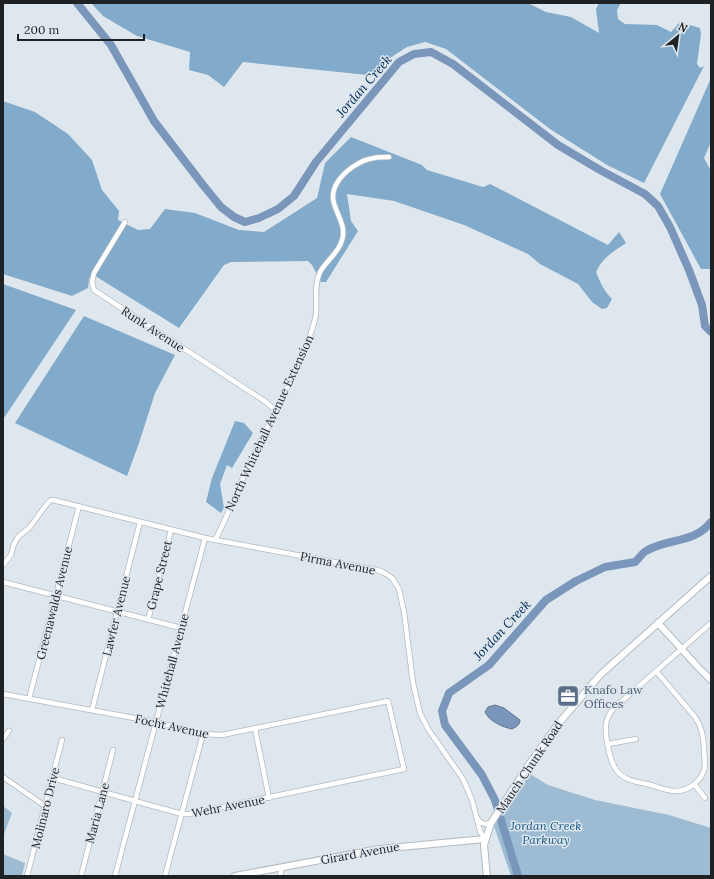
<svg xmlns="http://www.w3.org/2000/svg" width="714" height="879" font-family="Lora,serif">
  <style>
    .green { fill: #9dbbd2 }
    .forest { fill: #82abcb }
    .water { fill: #7a97bb; stroke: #5f748e }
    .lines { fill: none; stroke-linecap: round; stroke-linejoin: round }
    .river { stroke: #7a97bb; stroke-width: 8 }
    .street-casing { stroke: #b2bac0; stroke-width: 6 }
    .secondary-casing { stroke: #b2bac0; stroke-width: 8 }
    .street { stroke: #fff; stroke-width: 4.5 }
    .secondary { stroke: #fff; stroke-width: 6 }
    .labels { text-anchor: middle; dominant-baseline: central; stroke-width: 3; stroke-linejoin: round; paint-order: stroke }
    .street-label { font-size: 12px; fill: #1f2225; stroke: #dfe7ee }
    .service-label { font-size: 12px; fill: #4e5e75; stroke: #dfe7ee; text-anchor: start }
    .park-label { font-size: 12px; font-style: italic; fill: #135781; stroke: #dfe7ee }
    .water-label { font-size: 13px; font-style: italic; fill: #012b59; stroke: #dfe7ee }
  </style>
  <rect width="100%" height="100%" fill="#dfe7ee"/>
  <!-- green -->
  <g class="green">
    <polygon points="530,774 548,785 595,800 669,815 711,828 711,876 511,876 494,826"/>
    <polygon points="3,806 12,813 3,837"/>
    <polygon points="3,854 25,863 22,876 3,876"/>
  </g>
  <!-- forest -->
  <g class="forest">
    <polygon points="91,3 528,3 546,12 571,17 599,33 596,9 599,3 621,3 617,10 618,19 625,24 657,25 671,32 680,22 700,28 701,34 697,64 700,68 704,66 644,183 607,165 550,129 446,49 425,42 407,47 387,60 377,76 243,62 224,87 208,75 189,70 190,52 137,36 103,16"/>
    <polygon points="711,78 711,142 704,158 711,171 711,269 701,269 660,194"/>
    <path d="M3,101L35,112L68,134L92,160L102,190L119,211L118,220L138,230L150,229L165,209L195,213L239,230L264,232L317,198L325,163L351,137L422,165L427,170L483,187L490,184L608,245L619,232L626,243C614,251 602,258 596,272C600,282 604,291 612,299L607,308L602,309L592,302L578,284L540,264L528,254L464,225L394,201L347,194L351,221L358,231L326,282H321L312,265L308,261L231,262L224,265L179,328L92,274L89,279L88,288L72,296L3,274Z"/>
    <polygon points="3,284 76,310 4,418 3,417"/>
    <polygon points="84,316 175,355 155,393 139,443 127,476 15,423"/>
    <polygon points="235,421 244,423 253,433 232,468 227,465 220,484 224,508 221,513 206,502 212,478"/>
  </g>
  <!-- water -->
  <path class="water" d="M495,705L504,708L520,720C520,725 516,727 512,729C502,727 489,721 485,712L488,707Z"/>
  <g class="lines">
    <!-- river -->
    <g class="river">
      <polyline points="77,3 111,45 154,121 203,185 221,207 234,217 245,222 259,218 278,209 294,196 316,162 399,62 414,54 431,52 453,64 558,145 600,170 645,194 658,206 670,227 689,270 702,305 705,326 711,332"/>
      <path d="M518,876L495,800L482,775L445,725L442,711L449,693L489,665L546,600L576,581L605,567L635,562C639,559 642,553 646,551C667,538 694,544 711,522"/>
    </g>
    <!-- street casing -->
    <g class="street-casing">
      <g id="street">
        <polyline points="125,222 94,273 92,282 94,290 266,402 276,411"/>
        <path d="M215,540C230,512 240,482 254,454C267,428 280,402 293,376C296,368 301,360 304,351C309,339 314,327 316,314C317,300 314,285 320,272C326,261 337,254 341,243C351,220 323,206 337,183C344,171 360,160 374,158C379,157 384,157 389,157"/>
        <polyline points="3,565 11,555 14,544 18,537 30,527 46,505 51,500 53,500 205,538 377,570 383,572 392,578 399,589 404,612 413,683 420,713 428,729 463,779 472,800 480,831 485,839"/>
        <polyline points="3,582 181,628"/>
        <polyline points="148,620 171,530"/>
        <path d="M656,671L695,717C702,727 703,736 704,748C704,754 705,761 705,767C702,781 688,792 674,791C665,790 656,786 647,784C637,782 624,780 617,771C611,763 609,752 607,742C605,729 604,719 614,708L711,623"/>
        <polyline points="3,694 156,722 203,734 222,735 388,701 404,769 189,814 182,814 142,803 53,778"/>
        <polyline points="29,699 79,506"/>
        <polyline points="92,710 140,522"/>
        <polyline points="255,729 269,798"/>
        <polyline points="3,739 9,731"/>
        <polyline points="608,744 636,739"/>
        <polyline points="3,777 45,806"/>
        <polyline points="694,784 705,798"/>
        <polyline points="477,818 480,822 485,824 491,823"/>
        <polyline points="27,876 62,740"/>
        <polyline points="81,876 113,750"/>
        <polyline points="115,876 205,538"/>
        <polyline points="165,876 203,734"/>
        <polyline points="280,876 282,867"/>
      </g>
    </g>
    <!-- secondary casing -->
    <g class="secondary-casing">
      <g id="secondary">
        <polyline points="658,623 697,666 711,680"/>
        <polyline points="235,876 379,849 485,839"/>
        <polyline points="487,876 484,845 491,823 532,760 558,724 600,675 711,576"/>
      </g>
    </g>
    <!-- street -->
    <use href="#street" class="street"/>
    <!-- secondary -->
    <use href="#secondary" class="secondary"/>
  </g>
  <!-- icons -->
  <defs>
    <g id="office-square" transform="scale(1.15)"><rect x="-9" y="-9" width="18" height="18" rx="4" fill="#5c6f8a" stroke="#dfe7ee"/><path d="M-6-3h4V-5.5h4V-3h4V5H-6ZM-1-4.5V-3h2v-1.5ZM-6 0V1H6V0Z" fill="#fff"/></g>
  </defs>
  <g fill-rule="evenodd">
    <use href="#office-square" x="568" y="696"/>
  </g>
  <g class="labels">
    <!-- street labels -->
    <g class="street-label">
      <text transform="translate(153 329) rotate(33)">Runk Avenue</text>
      <text transform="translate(269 423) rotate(-65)">North Whitehall Avenue Extension</text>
      <text transform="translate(338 563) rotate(11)">Pirma Avenue</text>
      <text transform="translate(159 575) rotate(-76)">Grape Street</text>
      <text transform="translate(54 603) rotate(-76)">Greenawalds Avenue</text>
      <text transform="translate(116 616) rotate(-76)">Lawfer Avenue</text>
      <text transform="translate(172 661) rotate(-75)">Whitehall Avenue</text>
      <text transform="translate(172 726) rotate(12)">Focht Avenue</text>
      <text transform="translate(529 767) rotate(-56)">Mauch Chunk Road</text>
      <text transform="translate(228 806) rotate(-11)">Wehr Avenue</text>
      <text transform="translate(45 808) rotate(-76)">Molinaro Drive</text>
      <text transform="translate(97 813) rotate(-75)">Maria Lane</text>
      <text transform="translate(360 853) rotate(-10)">Girard Avenue</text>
    </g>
    <!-- service labels -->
    <g class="service-label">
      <text x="584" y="689">Knafo Law<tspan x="584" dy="14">Offices</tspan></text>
    </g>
    <!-- park labels -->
    <g class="park-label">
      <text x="546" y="825">Jordan Creek<tspan x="546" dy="14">Parkway</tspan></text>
    </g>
    <!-- water labels -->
    <g class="water-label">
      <text transform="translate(364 86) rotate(-49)">Jordan Creek</text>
      <text transform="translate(502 630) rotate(-47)">Jordan Creek</text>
    </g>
  </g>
  <!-- border -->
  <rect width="714" height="879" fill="none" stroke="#1f2225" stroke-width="8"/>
  <!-- north arrow -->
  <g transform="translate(678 36) rotate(29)" stroke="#dfe7ee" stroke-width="3" paint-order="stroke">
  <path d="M0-3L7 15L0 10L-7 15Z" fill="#1f2225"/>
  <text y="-6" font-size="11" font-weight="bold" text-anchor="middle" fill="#1f2225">N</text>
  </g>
  <!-- scale -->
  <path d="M18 34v6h126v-6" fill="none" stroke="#1f2225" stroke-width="2"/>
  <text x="24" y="34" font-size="12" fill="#1f2225" stroke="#dfe7ee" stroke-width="3" paint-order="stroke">200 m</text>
</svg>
